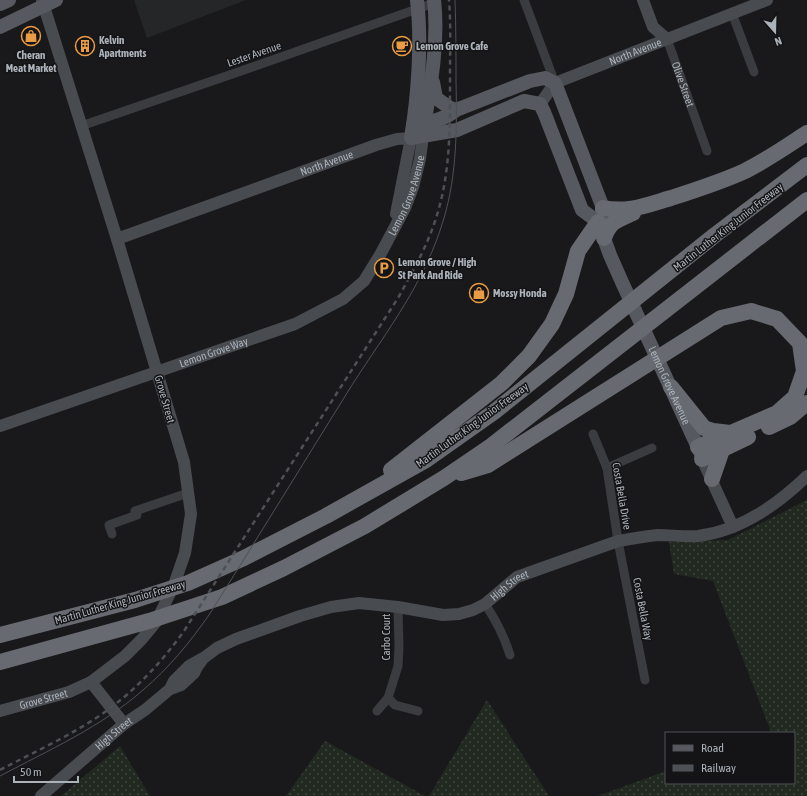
<svg xmlns="http://www.w3.org/2000/svg" width="807" height="796" font-family="'Asap Condensed',sans-serif">
  <style>
    .built { fill: #252628 }
    .grass { fill: url(#grass-dots) }
    .lines { fill: none; stroke-linecap: round; stroke-linejoin: round }
    .street { stroke: #3a3c40; stroke-width: 9 }
    .secondary { stroke: #484b50; stroke-width: 12 }
    .primary { stroke: #56595f; stroke-width: 14 }
    .highway { stroke: #676b71; stroke-width: 16 }
    .tram { stroke: #4d5055; stroke-width: 1 }
    .rail { stroke: #4d5055; stroke-width: 2.5; stroke-dasharray: 5 4; stroke-linecap: butt }
    .labels { text-anchor: middle; dominant-baseline: central; stroke-width: 3; stroke-linejoin: round; paint-order: stroke }
    .poi-label { font-size: 11px; font-weight: bold; fill: #acb2ba; stroke: #141416; text-anchor: start }
    .street-label { font-size: 11px; fill: #acb2ba; stroke: #141416 }
  </style>
  <defs>
    <pattern id="grass-dots" width="8" height="8" patternUnits="userSpaceOnUse"><rect width="8" height="8" fill="#212921"/><path d="M2 2h.1M6 6h.1" fill="none" stroke="#3f463f" stroke-width="1.8" stroke-linecap="round"/></pattern>
  </defs>
  <rect width="100%" height="100%" fill="#19191b"/>
  <!-- built -->
  <polygon class="built" points="134,0 246,0 147,38"/>
  <!-- grass -->
  <g class="grass">
    <polygon points="807,500 807,796 598,796 666,771 666,783 794,783 794,733 770,733 771,732 713,581 674,574 669,542 728,540"/>
    <polygon points="487,700 549,796 429,796"/>
    <polygon points="325,741 425,796 286,796"/>
    <polygon points="120,746 150,796 61,796"/>
  </g>
  <g class="lines">
    <!-- street -->
    <g class="street">
      <polyline points="524,0 555,83"/>
      <polyline points="732,13 754,72"/>
      <path id="s1" d="M667,39L707,151"/>
      <polyline points="81,126 244,70 434,3"/>
      <polyline points="593,434 607,468 618,541 645,680"/>
      <polyline points="607,468 652,448"/>
      <polyline points="112,534 109,525 137,515 135,511 188,493"/>
      <path d="M485,604C496,620 504,636 510,655"/>
      <polyline points="388,698 395,705 418,711"/>
      <polyline points="377,711 388,698 398,666 399,647 398,607"/>
    </g>
    <!-- secondary -->
    <g class="secondary">
      <polyline points="643,0 653,27 667,39"/>
      <path id="s2" d="M540,104L555,83L767,0"/>
      <path id="s3" d="M117,239L376,145L397,139L411,138L396,214"/>
      <path id="s4" d="M0,426L295,324L343,299L364,281L380,255L405,208L413,187L420,159L423,136"/>
      <polyline points="702,459 733,527"/>
      <polyline points="91,682 124,724"/>
      <path id="s5" d="M170,689L174,681L189,666L205,657L217,648L236,639L300,616L331,607L359,603L398,607L443,615L459,614L473,610L485,604L517,577L618,541C632,539 645,536 658,535C671,535 685,537 698,536C740,531 778,504 807,476"/>
      <path id="s6" d="M0,711L69,692L91,682L125,656L142,639L156,622L174,585L185,553L191,514L184,462L117,239L42,0"/>
      <path id="s7" d="M41,796L124,724L145,710L170,689L181,685L194,673L197,667L202,660"/>
    </g>
    <!-- primary -->
    <g class="primary">
      <path id="s8" d="M417,0C422,42 418,96 411,138L457,130L524,101L540,104L544,112L582,210L598,222L610,255L621,280L702,456"/>
      <polyline points="0,4 9,0"/>
      <polyline points="0,27 56,0"/>
      <polyline points="433,82 436,98 450,108 456,110"/>
      <path d="M413,124C430,123 444,120 456,110L530,81L545,78L555,83L603,208L600,217"/>
      <path d="M423,132C430,89 439,43 434,0"/>
    </g>
    <!-- highway -->
    <g class="highway">
      <path d="M603,208C629,213 646,205 671,198C696,190 721,182 745,171C767,160 787,146 807,133"/>
      <path d="M604,238C610,221 617,220 633,213"/>
      <polyline points="671,387 704,428 713,431 730,433"/>
      <polyline points="769,427 790,417 807,403"/>
      <polyline points="702,459 748,437"/>
      <polyline points="391,470 502,383 529,356 552,324 566,294 578,251 598,222"/>
      <polyline points="461,473 488,465 721,318 751,311 777,319 800,343 804,371 795,397 777,413 698,447"/>
      <polyline points="712,479 722,450"/>
      <polyline points="0,635 135,600 188,583 244,558 326,516 426,460 494,412 715,235 807,165"/>
      <polyline points="0,662 149,621 222,597 284,568 365,526 444,478 491,446 807,200"/>
    </g>
    <!-- tram -->
    <path class="tram" d="M0,776C49,750 101,727 143,690C169,668 190,642 209,615C257,539 304,462 352,385C388,329 425,283 444,218C457,174 457,128 456,82C456,55 456,27 455,0"/>
    <!-- rail -->
    <path class="rail" d="M0,770C34,752 70,736 102,714C135,691 161,663 184,631L398,298C413,271 428,245 437,215C451,170 450,123 450,76C450,51 451,25 449,0"/>
  </g>
  <!-- icons -->
  <defs>
    <g id="shop-ring" transform="scale(1)"><circle r="9.5" fill="#141416" stroke="#e99c43" stroke-width="1.5"/><path d="M-5-2.5h2.3a2.7 3.5 0 0 1 5.4 0H5L5.5 6h-11ZM-1.5-2.5h3a1.5 2.3 0 0 0-3 0Z" fill="#e99c43"/></g>
    <g id="building-ring" transform="scale(1)"><circle r="9.5" fill="#141416" stroke="#e99c43" stroke-width="1.5"/><path d="M-4-6H4V6H1V3H-1V6H-4ZM-2.5-4.3h1.7v1.8h-1.7ZM.8-4.3h1.7v1.8H.8ZM-2.5-1h1.7V.8h-1.7ZM.8-1h1.7V.8H.8Z" fill="#e99c43"/></g>
    <g id="cafe-ring" transform="scale(1)"><circle r="9.5" fill="#141416" stroke="#e99c43" stroke-width="1.5"/><path d="M-5.5-4.5H6V0H3Q3 3.5 0 3.5H-2.5Q-5.5 3.5-5.5 0ZM3-3.2v2h1.7v-2ZM-6 4.5H4V6H-6Z" fill="#e99c43"/></g>
    <g id="parking-ring" transform="scale(1)"><circle r="9.5" fill="#141416" stroke="#e99c43" stroke-width="1.5"/><path d="M-3.5-5.5H1a3.5 3.5 0 0 1 0 7H-1V5.5H-3.5ZM-1-3.4V-.6H.8a1.4 1.4 0 0 0 0-2.8Z" fill="#e99c43"/></g>
  </defs>
  <g fill-rule="evenodd">
    <use href="#shop-ring" x="31" y="36"/>
    <use href="#building-ring" x="85" y="46"/>
    <use href="#cafe-ring" x="402" y="46"/>
    <use href="#parking-ring" x="384" y="268"/>
    <use href="#shop-ring" x="479" y="293"/>
  </g>
  <g class="labels">
    <!-- poi labels -->
    <g class="poi-label">
      <text x="99" y="40">Kelvin<tspan x="99" dy="13">Apartments</tspan></text>
      <text x="416" y="46">Lemon Grove Cafe</text>
      <text x="31" y="55" text-anchor="middle">Cheran<tspan x="31" dy="13">Meat Market</tspan></text>
      <text x="398" y="262">Lemon Grove / High<tspan x="398" dy="13">St Park And Ride</tspan></text>
      <text x="493" y="293">Mossy Honda</text>
    </g>
    <!-- street labels -->
    <g class="street-label">
      <text stroke="none"><textPath href="#s2" startOffset="112">North Avenue</textPath></text>
      <text transform="translate(254 54) rotate(-19)">Lester Avenue</text>
      <text stroke="none"><textPath href="#s1" startOffset="48">Olive Street</textPath></text>
      <text stroke="none"><textPath href="#s3" startOffset="223">North Avenue</textPath></text>
      <text stroke="none"><textPath href="#s4" startOffset="490">Lemon Grove Avenue</textPath></text>
      <text transform="translate(728 227) rotate(-38)">Martin Luther King Junior Freeway</text>
      <text stroke="none"><textPath href="#s4" startOffset="226">Lemon Grove Way</textPath></text>
      <text stroke="none"><textPath href="#s8" startOffset="587">Lemon Grove Avenue</textPath></text>
      <text transform="translate(165 399) rotate(74)">Grove Street</text>
      <text transform="translate(472 425) rotate(-36)">Martin Luther King Junior Freeway</text>
      <text transform="translate(622 496) rotate(80)">Costa Bella Drive</text>
      <text stroke="none"><textPath href="#s5" startOffset="373">High Street</textPath></text>
      <text transform="translate(120 602) rotate(-16)">Martin Luther King Junior Freeway</text>
      <text transform="translate(643 609) rotate(79)">Costa Bella Way</text>
      <text transform="translate(386 637) rotate(-90)">Carbo Court</text>
      <text stroke="none"><textPath href="#s6" startOffset="45">Grove Street</textPath></text>
      <text stroke="none"><textPath href="#s7" startOffset="96">High Street</textPath></text>
    </g>
  </g>
  <!-- legend -->
  <rect x="665" y="732" width="130" height="52" fill="#141416" stroke="#515358"/>
  <rect x="673" y="745" width="20" height="6" fill="#56595f" stroke="#515358"/>
  <text x="701" y="752" font-size="12" fill="#acb2ba">Road</text>
  <rect x="673" y="765" width="20" height="6" fill="#4d5055" stroke="#515358"/>
  <text x="701" y="772" font-size="12" fill="#acb2ba">Railway</text>
  <!-- north arrow -->
  <g transform="translate(775 32) rotate(160)" stroke="#141416" stroke-width="3" paint-order="stroke">
  <path d="M0-3L7 15L0 10L-7 15Z" fill="#acb2ba"/>
  <text y="-6" font-size="11" font-weight="bold" text-anchor="middle" fill="#acb2ba">N</text>
  </g>
  <!-- scale -->
  <path d="M14 776v6h64v-6" fill="none" stroke="#acb2ba" stroke-width="2"/>
  <text x="20" y="776" font-size="12" fill="#acb2ba" stroke="#141416" stroke-width="3" paint-order="stroke">50 m</text>
</svg>
